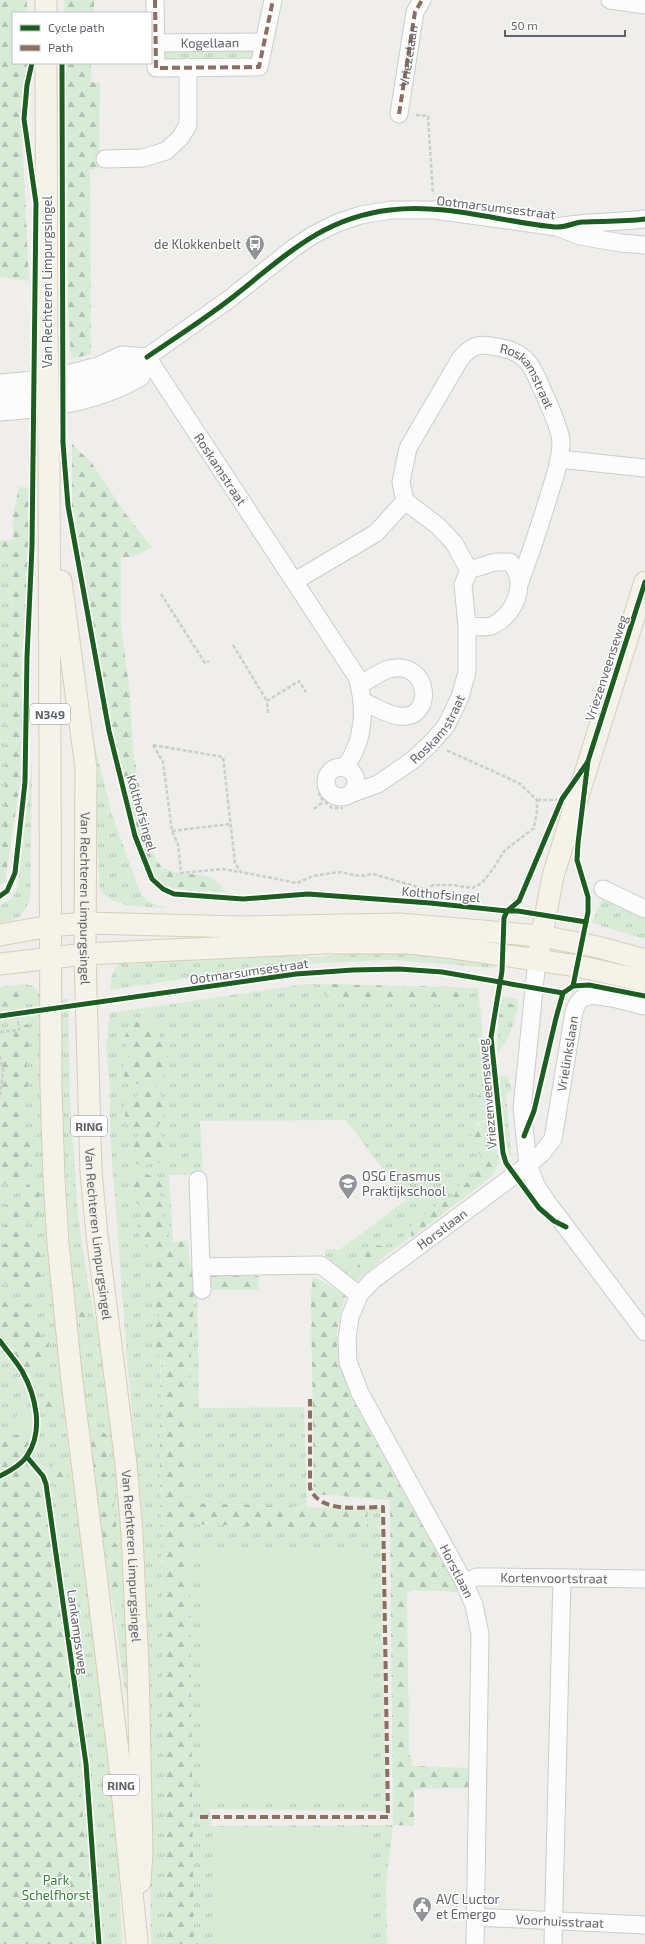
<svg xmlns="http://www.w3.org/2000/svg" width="645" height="1944" font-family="'Exo 2',sans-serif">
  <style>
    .grass { fill: url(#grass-tufts) }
    .forest { fill: url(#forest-firs) }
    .garden { fill: #d8ebd6 }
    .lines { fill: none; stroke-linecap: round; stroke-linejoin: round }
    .minor-casing { stroke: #cbcccc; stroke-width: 19 }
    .major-casing { stroke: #d7ceb8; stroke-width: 23 }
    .path { stroke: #cacfcc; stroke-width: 2.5; stroke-dasharray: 4 2; stroke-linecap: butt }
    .minor { stroke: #fdfcfc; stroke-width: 17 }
    .major { stroke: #f4f2e9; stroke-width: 21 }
    .major-bridge-casing { stroke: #d7ceb8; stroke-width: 23; stroke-linecap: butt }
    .major-bridge { stroke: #f4f2e9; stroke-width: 21 }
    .quiet { stroke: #8d6e63; stroke-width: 4; stroke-dasharray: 8 4; stroke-linecap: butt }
    .cycleway-casing { stroke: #fff; stroke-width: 8 }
    .cycleway { stroke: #1b5e20; stroke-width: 5 }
    .labels { text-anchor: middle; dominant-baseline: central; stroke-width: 3; stroke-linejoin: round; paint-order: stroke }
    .shield { fill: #fff; stroke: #8f9295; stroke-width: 1 }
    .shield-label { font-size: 12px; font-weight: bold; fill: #5f6368 }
    .street-label { font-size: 13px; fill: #5f6368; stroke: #fff }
    .poi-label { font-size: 13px; fill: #5f6368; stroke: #fff; text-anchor: start }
    .park-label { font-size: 13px; fill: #348238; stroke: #fff }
  </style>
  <defs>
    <pattern id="grass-tufts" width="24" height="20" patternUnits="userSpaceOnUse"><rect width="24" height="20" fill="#d8ebd6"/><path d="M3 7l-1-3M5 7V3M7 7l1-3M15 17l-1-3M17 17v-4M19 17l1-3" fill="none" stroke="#b2c2b1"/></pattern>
    <pattern id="forest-firs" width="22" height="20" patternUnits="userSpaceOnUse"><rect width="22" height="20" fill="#d8ebd6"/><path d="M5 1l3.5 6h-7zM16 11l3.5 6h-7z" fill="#b2c2b1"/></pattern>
  </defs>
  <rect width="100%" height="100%" fill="#efeeea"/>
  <!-- grass -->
  <g class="grass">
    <polygon points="165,47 255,48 256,61 162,60"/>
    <polygon points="13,559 3,848 0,857 0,560"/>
    <path d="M91,730L112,814L135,879L142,895L151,903L166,908C143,906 115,909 100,890Z"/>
    <path d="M32,762L30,900C21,917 20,920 0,923V906L11,899L18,887Z"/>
    <polygon points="603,896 645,917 645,939 592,923"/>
    <path d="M348,950L495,960V968L391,960L300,964L271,966L110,990C112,974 112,968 126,959L267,951C289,956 328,962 348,950Z"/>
    <polygon points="23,984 34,986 40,995 46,994 54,1307 66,1431 98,1650 117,1834 122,1944 0,1944 0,987"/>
    <polygon points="306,984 478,988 487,1079 490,1095 484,1092 481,1113 486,1114 489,1118 475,1124 478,1152 484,1163 477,1172 485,1180 493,1176 377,1262 355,1283 327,1257 324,1253 327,1249 339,1250 406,1200 346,1120 200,1121 203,1174 169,1175 173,1243 157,1243 161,1398 160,1449 166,1944 151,1944 146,1583 141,1505 127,1359 110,1133 110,1090 106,1046 110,1013"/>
    <polygon points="502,997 518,999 518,1010 515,1005 499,1016"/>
    <path d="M60,999H68L70,1099L78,1215L87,1278L101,1348L115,1451L122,1524L129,1689L125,1690C113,1598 95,1506 85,1414C70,1276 61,1138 60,999Z"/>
    <polygon points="517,1013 509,1037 497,1054 498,1027 503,1029 508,1028"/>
    <polygon points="507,1076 512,1090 506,1093 511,1153 516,1154 510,1157 503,1127 498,1077"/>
    <polygon points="195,1270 197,1290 199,1408 304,1407 307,1507 190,1503 188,1420"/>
    <polygon points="380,1508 386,1811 209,1809 211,1826 393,1825 386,1885 387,1944 194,1944 189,1524 365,1530 368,1509"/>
  </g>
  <!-- forest -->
  <g class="forest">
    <polygon points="0,0 27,0 27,13 13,13 13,63 27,63 22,134 29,281 0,277"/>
    <polygon points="64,0 94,0 94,13 65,13"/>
    <polygon points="66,63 91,63 91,82 100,83 99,168 90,170 91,354 71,359 68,304"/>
    <polygon points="72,444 91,462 128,517 152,547 133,557 121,557 121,625 130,694 133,750 148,836 156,859 162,868 174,872 208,876 219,883 225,892 193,891 166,887 155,880 146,866 133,831 122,798 100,703 72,536"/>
    <polygon points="19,487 29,488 29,558 27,610 21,660 24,756 5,882 0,885 0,857 3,848 13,559 0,560 0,541 13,540 13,515"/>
    <path d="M330,984L396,986L401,988L404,986L459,987L463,996L459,1001H444L438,1005L429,1003L422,998L415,1002L400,998L395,1002L387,1001L383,996L377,1001L369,1000L361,994C353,1000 350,999 341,996C334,1000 330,997 324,993V988Z"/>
    <polygon points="19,987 25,988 28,991 28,999 20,1003 0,1006 0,991 8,993"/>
    <polygon points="506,1000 510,1000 510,1004 515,1005 518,1010 508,1028 503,1029 498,1027 499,1016 503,1013 501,1007"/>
    <path d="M141,1020L151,1021L161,1031L158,1040L164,1046L165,1052L170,1060L168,1071L155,1084C161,1092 166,1108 163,1118C162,1122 158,1125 156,1129L168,1143V1154L161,1162L141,1166L131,1160L127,1150L130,1143L138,1136C136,1131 132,1132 129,1128C125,1121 125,1113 124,1105L143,1091L144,1085C122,1082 116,1073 130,1054C120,1039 126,1026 141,1020Z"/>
    <path d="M31,1024L27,1063L28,1090L19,1125C42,1130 46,1157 25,1167L26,1176L22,1183H3C0,1175 1,1166 4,1157L0,1159V1099L2,1076V1074L0,1075V1064L2,1066L0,1032L19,1030V1026Z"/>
    <path d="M485,1092L490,1095L493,1139L492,1147L496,1149L499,1160C497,1171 492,1180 480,1180L476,1176V1172L484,1163L478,1152V1145L471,1140C469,1124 479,1126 489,1118L486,1114L476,1111L475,1100L479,1095Z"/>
    <path d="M137,1172L145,1173L163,1182V1189L159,1194C166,1201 167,1209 162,1218L169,1233L167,1243L188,1240L190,1269L195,1270L188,1420L190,1503L368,1509L366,1530L189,1524L194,1944H166L160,1449L161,1364L154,1338L153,1326L160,1314C147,1294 150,1275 154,1253C145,1242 131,1232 142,1218L141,1207C130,1198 125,1183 137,1172Z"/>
    <polygon points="463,1182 469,1183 470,1186 469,1194 412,1237 410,1227 421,1214 429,1213 438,1202 455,1195 457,1187"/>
    <path d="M30,1183H37C42,1190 41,1195 36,1202L40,1210C37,1218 31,1223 22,1223L23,1230L18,1244L25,1239L34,1238L43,1244L42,1260L34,1266C44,1270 42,1278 38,1286L27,1291L23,1288L12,1289L3,1280L2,1293L0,1296V1234L1,1246L8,1243L4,1229L10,1219L15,1215L11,1214L6,1205L14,1197L25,1200L26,1187Z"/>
    <polygon points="375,1245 382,1246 388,1254 355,1283 339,1268 337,1263 343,1258 353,1269 357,1268 360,1261 364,1258 365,1252"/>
    <polygon points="209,1276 259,1276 258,1290 209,1290"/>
    <path d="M313,1276L346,1296C330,1339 337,1361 354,1402L459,1592L413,1590L407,1593L409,1752L413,1766L473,1768L472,1788L414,1789V1826L393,1825L390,1500L314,1494L311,1298Z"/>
    <path d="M0,1301L8,1303L11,1305L12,1311C17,1304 20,1302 29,1304L31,1309L27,1316C36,1318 40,1321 44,1330L40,1336L45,1338L49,1342L48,1359L40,1366L36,1376L29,1380L0,1340Z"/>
    <polygon points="88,1301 90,1311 85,1320 79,1321 75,1317 74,1305 76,1302"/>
    <polygon points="49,1393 53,1393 57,1396 57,1404 56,1410 48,1413 43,1411 39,1405 41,1398"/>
    <path d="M36,1429C32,1456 22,1460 0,1473V1442L12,1436Z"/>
    <path d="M97,1430C105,1431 107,1435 111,1442L106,1463C112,1472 113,1477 109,1487C115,1495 117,1500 112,1509C116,1520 119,1531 114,1542L123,1552L125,1577L121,1597L112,1600L110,1584L88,1436Z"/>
    <circle cx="60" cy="1471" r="9"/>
    <path d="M21,1467C33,1470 39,1484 44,1494L63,1625L77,1748L94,1944H0V1478Z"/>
  </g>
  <!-- garden -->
  <g class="garden">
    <polygon points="22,1389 34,1430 8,1437 0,1441 0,1428 15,1425"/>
    <polygon points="369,1548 371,1800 206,1801 205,1549"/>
    <polygon points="216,1833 370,1833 370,1944 217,1944"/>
  </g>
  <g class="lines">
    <!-- minor casing -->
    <g class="minor-casing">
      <g id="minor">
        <polyline points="155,0 156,68 259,67 273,0"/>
        <polyline points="610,0 645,5"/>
        <path id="s1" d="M155,43L264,42"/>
        <path id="s2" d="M399,114L415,12L422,0"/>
        <polyline points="105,159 143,158 166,151 180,138 188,125 188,67"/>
        <path d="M557,227C586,221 615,223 645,219"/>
        <path id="s3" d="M147,357L357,677C366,707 365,742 344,768"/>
        <polyline points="0,383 24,381 71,373 98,366 122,355 147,357"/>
        <polyline points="0,399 22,398 69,390 128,368 147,357 228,300 295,247 313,235 337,223 361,215 391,210 434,210 557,227 580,236 621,243 645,245"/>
        <path d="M0,412C47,409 100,402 141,377L147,357"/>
        <polyline points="559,459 645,468"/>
        <path id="s4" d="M405,501L401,482L408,448L460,359C474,341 485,344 506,349C527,354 533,368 541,387C547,400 560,428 561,441C561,459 555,476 550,492C541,522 531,552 520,582"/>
        <polyline points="295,581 376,533 405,501 438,526 454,543 469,570"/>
        <path d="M360,685C369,680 379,672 389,669C430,658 436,721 399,716C387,715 374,706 362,701"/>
        <circle cx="341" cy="782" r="15"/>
        <path id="s5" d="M350,794L378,784L413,760L431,743L446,726L460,697L467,672V626L463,585L469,570L495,562H510C529,582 515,616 491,626C485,628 474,626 467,626"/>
        <polyline points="603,889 645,909"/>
        <polyline points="537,960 522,1108 528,1165 537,1187 547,1202 645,1332"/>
        <polyline points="198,1180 201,1267"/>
        <polyline points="202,1290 201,1267 321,1265 359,1295"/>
        <path id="s6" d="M464,1582L477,1577H495L645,1579"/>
        <path id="s7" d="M475,1917L645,1925"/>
        <path id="s8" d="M475,1944L480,1634L474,1605L464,1582L360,1393L348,1362L347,1339L350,1317L359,1295L373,1280L528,1165L542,1153L553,1139L574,1012C576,1006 579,999 585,997C598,992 630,1003 645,1006"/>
        <polyline points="553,1944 562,1578"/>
      </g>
    </g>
    <!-- major casing -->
    <g class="major-casing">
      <g id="major">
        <polyline points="46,0 46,13"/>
        <polyline points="46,63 47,339"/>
        <polyline points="49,444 51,1088 54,1179 58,1243 71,1373 119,1760 137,1942"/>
        <path id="s9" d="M61,581L86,768L85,954L91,1172L97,1235L126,1464L132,1533L138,1668L142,1852L140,1882"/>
        <polyline points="0,935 50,926 86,923 242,927 399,924 541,936 598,947 645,960"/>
        <polyline points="539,950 553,876 645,582"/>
        <polyline points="0,964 85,954 324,943 408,943 454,948 577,966 645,981"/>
      </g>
    </g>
    <!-- path -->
    <g class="path">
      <polyline points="416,115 428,116 433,194"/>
      <polyline points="161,594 205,663 209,661"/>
      <polyline points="233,645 267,701"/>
      <polyline points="268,713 267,701 299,681 306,692"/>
      <polyline points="153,745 223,757 235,863 241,872 297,883 313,876 339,872 360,876 373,874 425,889 420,902"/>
      <polyline points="153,745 163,762 172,831 178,844 181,873 223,869 240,872"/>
      <path d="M328,765C317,772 318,786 320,797L332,808H343"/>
      <polyline points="537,800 558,800"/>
      <polyline points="314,809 323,802"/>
      <polyline points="172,831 230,824"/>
      <polyline points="425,889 434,885 452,885 472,888 482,883 493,869 505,850 534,828 537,811 537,800 519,783 446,750"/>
      <polyline points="0,1032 19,1030 17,1013"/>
      <polyline points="0,1056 3,1070 0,1099"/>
    </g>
    <!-- minor -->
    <use href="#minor" class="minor"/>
    <!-- major -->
    <use href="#major" class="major"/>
    <!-- major-bridge casing -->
    <g class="major-bridge-casing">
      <polyline id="major-bridge" points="47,339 49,444"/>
    </g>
    <!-- major-bridge -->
    <use href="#major-bridge" class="major-bridge"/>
    <!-- quiet -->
    <g class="quiet">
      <polyline points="155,0 156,68 259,67 273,0"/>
      <polyline points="399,114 415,12 422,0"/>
      <path d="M200,1817H388L383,1507C360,1507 320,1514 310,1488V1399"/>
    </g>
    <!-- cycleway casing -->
    <g class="cycleway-casing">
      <g id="cycleway">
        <polyline points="62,63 63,443 68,506 109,731 135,836 152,879 163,889 174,894 243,899 308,894 430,903 507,911 518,911 586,922"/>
        <path d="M147,357C175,338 203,320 229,300C282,259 320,218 390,210C445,203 501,222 555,227C564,228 573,223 582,222C603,221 624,222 645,219"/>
        <polyline points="0,896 7,891 15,873 25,782 27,657 32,547 36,203 24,119 27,85 32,63"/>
        <polyline points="573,986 589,985 645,996"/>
        <polyline points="0,1016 296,974 353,970 399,969 442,972 563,993"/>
        <polyline points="524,1136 534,1111 556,1018 563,993 573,986 588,912 588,897 577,860 578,843 588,761 645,582"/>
        <polyline points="566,1227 554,1221 539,1208 506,1163 503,1153 491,1037 502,971 504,918 507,911 519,901 562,799 587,763"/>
        <path d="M0,1341C7,1351 16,1361 22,1371C36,1396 44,1431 27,1456C22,1464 8,1472 0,1476"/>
        <polyline points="27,1457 43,1476 46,1484 86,1764 99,1944"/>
      </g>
    </g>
    <!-- cycleway -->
    <use href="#cycleway" class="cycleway"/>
  </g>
  <!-- icons -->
  <defs>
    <g id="bus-pin" transform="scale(1)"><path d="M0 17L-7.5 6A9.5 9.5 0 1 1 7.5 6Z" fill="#919496" stroke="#fff"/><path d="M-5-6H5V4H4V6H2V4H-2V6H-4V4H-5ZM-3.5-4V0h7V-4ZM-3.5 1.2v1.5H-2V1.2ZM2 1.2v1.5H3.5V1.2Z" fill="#fff"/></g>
    <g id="school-pin" transform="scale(1)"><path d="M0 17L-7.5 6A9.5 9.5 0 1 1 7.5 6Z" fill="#919496" stroke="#fff"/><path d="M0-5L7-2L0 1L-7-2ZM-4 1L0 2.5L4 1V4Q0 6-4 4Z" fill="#fff"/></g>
    <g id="civic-pin" transform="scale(1)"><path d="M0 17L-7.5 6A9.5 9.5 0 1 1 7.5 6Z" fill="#919496" stroke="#fff"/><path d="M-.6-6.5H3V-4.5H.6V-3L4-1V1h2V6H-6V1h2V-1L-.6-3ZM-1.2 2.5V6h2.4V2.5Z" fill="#fff"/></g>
  </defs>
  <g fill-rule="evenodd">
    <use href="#bus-pin" x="255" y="244"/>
    <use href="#school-pin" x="348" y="1183"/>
    <use href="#civic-pin" x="422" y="1906"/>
  </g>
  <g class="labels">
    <!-- shield labels -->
    <g class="shield">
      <rect x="30" y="704" width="40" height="20" rx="3"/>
      <rect x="71" y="1116" width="36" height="20" rx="3"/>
      <rect x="103" y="1775" width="36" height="20" rx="3"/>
    </g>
    <g class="shield-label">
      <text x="50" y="714">N349</text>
      <text x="89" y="1126">RING</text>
      <text x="121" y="1785">RING</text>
    </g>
    <!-- street labels -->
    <g class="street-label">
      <text stroke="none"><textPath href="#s1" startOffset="55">Kogellaan</textPath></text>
      <text stroke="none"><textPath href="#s2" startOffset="59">Vriezelaan</textPath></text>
      <text transform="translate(496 207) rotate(7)">Ootmarsumsestraat</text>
      <text transform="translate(47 282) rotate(-90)">Van Rechteren Limpurgsingel</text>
      <text stroke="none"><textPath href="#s4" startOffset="244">Roskamstraat</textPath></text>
      <text stroke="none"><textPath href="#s3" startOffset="134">Roskamstraat</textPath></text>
      <text transform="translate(606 668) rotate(-72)">Vriezenveenseweg</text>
      <text stroke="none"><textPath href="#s5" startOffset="112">Roskamstraat</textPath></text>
      <text transform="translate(142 813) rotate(74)">Kolthofsingel</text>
      <text transform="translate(441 894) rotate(5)">Kolthofsingel</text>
      <text stroke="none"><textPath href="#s9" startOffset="319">Van Rechteren Limpurgsingel</textPath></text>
      <text transform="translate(249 971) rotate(-8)">Ootmarsumsestraat</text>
      <text stroke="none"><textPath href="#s8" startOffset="1019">Vrielinkslaan</textPath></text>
      <text transform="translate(487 1094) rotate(-95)">Vriezenveenseweg</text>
      <text stroke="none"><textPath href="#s8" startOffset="789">Horstlaan</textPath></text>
      <text stroke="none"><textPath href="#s9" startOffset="655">Van Rechteren Limpurgsingel</textPath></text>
      <text stroke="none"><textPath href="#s9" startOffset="979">Van Rechteren Limpurgsingel</textPath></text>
      <text transform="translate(457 1571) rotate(63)">Horstlaan</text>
      <text stroke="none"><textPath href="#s6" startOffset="91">Kortenvoortstraat</textPath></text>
      <text transform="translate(78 1632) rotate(82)">Lankampsweg</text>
      <text stroke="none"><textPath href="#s7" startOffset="85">Voorhuisstraat</textPath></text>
    </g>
    <!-- poi labels -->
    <g class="poi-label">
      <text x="241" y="244" text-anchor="end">de Klokkenbelt</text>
      <text x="362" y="1176">OSG Erasmus<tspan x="362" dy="15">Praktijkschool</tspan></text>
      <text x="436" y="1899">AVC Luctor<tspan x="436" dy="15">et Emergo</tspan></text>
    </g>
    <!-- park labels -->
    <g class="park-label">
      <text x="56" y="1880">Park<tspan x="56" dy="15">Schelfhorst</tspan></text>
    </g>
  </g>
  <!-- legend -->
  <rect x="12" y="12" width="140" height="52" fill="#ffffff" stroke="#bfc1c3"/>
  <rect x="20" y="25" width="20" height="6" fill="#1b5e20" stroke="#bfc1c3"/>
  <text x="48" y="32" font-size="12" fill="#5f6368">Cycle path</text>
  <rect x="20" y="45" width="20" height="6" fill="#8d6e63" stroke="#bfc1c3"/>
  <text x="48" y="52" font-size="12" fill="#5f6368">Path</text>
  <!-- scale -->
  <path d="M505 30v6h120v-6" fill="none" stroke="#5f6368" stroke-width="2"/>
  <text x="511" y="30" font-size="12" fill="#5f6368" stroke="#ffffff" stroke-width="3" paint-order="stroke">50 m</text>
</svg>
